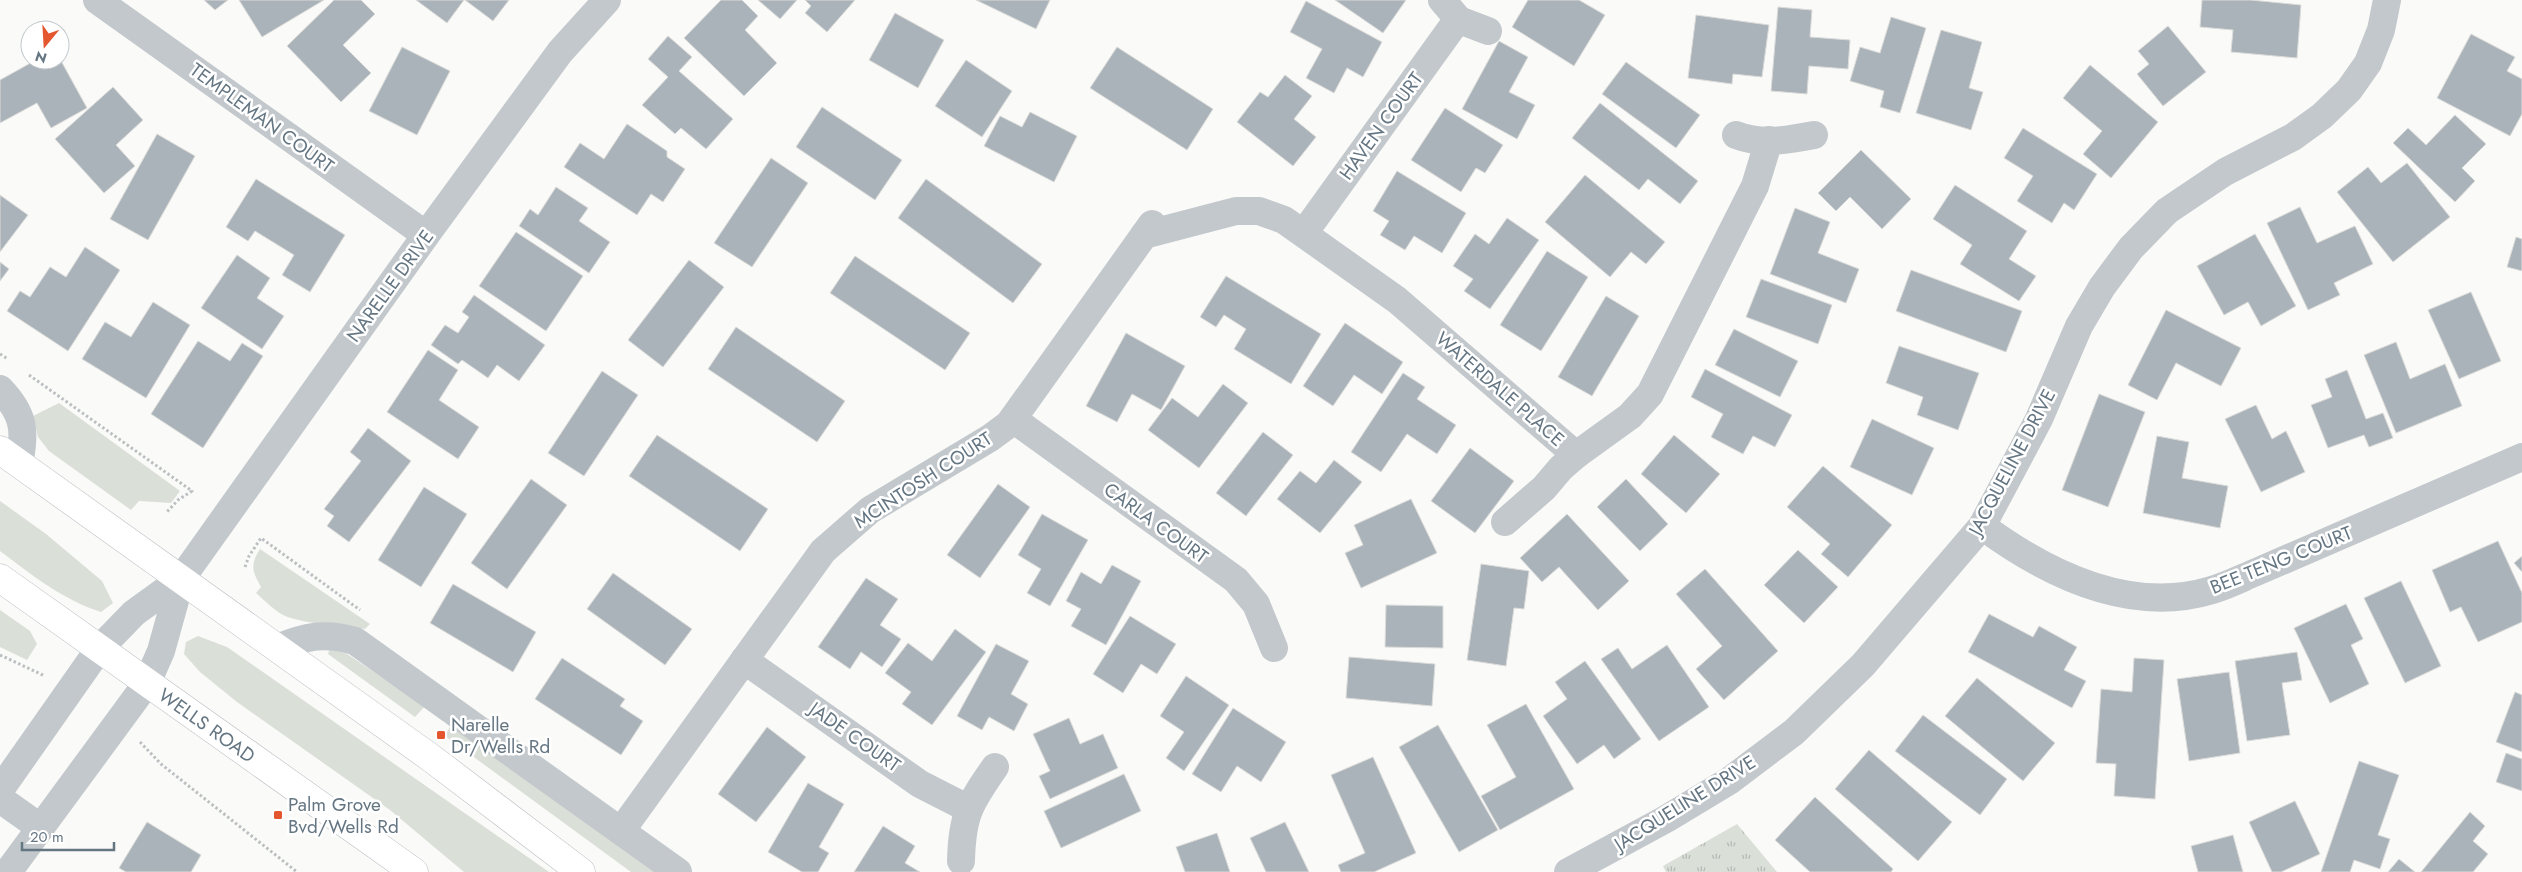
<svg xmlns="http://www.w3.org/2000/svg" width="2522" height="872" font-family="Jost,sans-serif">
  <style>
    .grass { fill: #dadfd7 }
    .park { fill: url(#park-tufts) }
    .building { fill: #aab3b9; stroke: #dcdcda }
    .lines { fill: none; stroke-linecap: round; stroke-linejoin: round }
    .major-casing { stroke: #b5babe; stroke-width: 29 }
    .path { stroke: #bbbfc2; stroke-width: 3; stroke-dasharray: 2.5 2.5; stroke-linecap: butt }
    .minor { stroke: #c3c8cc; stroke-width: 28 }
    .major { stroke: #fff; stroke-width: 28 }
    .poi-dot { fill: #e4572e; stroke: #fff; stroke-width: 2 }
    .labels { text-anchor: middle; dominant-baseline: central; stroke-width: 5; stroke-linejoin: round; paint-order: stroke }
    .street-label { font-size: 19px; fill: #657683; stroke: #fff }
    .poi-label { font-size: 19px; fill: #657683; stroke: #fff; text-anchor: start }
  </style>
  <defs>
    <pattern id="park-tufts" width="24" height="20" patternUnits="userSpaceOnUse" patternTransform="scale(1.25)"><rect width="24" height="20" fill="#dadfd7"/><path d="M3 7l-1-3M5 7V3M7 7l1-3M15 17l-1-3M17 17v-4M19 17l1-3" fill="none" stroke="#b4b9b4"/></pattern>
  </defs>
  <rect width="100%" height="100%" fill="#fafaf8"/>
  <!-- grass -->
  <g class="grass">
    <polygon points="59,403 180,491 171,503 139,501 131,510 49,451 38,437 33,416"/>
    <path d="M0,501L46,534L102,581L113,603L101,612C63,600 32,575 0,551Z"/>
    <path d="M260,549L370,624L365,629C339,623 308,626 283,615C274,610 264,600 256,593L261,587C252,571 250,565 260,549Z"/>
    <polygon points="0,610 30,631 37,644 27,660 0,647"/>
    <polygon points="198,636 227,647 549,872 464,872 390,810 237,702 200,672 184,654 186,642"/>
    <polygon points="330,648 347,654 425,706 415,717 328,654"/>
    <polygon points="452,723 658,872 631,872 445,736"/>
  </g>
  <!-- park -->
  <polygon class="park" points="1737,824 1777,872 1666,872 1663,866"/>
  <!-- building -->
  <g class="building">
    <polygon points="204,0 228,0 215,10"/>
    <polygon points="239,0 324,0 262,37"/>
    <polygon points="334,0 361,0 375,14 343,45 371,73 341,102 287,46"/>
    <polygon points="416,0 464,0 447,23"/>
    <polygon points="465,0 509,0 493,21"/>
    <polygon points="721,0 742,0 758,16 745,30 777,63 744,96 684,38"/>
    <polygon points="758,0 797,0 780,19"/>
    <polygon points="805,0 855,0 827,32 805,13 811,6"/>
    <polygon points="976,0 1050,0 1036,29"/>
    <polygon points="1335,0 1406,0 1383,33"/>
    <polygon points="1528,0 1579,0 1605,15 1574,66 1512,27"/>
    <polygon points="2202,0 2251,0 2301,5 2297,58 2231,52 2233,30 2200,27"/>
    <polygon points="1306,1 1382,42 1363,77 1347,68 1334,93 1306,78 1322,49 1290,32"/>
    <polygon points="1778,7 1812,10 1810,37 1850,40 1848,69 1809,66 1807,94 1771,91"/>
    <polygon points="895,13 944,40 918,88 869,60"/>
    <polygon points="1696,15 1769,25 1762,77 1733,74 1732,84 1688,78"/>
    <polygon points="1891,17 1926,28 1900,113 1880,107 1884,91 1850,81 1860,47 1880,53"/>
    <polygon points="2168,26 2206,72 2163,106 2137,74 2149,64 2138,51"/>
    <polygon points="1941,30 1982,42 1969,88 1983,92 1971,130 1916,113"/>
    <polygon points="2471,34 2515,57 2507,71 2522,79 2522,114 2510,136 2437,98"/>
    <polygon points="668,36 692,57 679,71 733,119 706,149 681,128 675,134 642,105 668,77 648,59"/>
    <polygon points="1499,41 1528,57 1509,92 1535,105 1517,139 1462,109"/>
    <polygon points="402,47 450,71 417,135 369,111"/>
    <polygon points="1117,47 1213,109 1187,150 1090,88"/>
    <polygon points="60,59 87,108 51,128 37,103 0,123 0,80 36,60"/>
    <polygon points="966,60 1012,91 982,137 935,106"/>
    <polygon points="1626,62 1700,115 1676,148 1602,94"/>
    <polygon points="2090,65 2158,122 2111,178 2083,154 2102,131 2063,98"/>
    <polygon points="1285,75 1312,96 1294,119 1316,137 1293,166 1237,122 1260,92 1268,97"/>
    <polygon points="113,87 143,120 116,145 135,166 104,193 55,139"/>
    <polygon points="1600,103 1698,181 1680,204 1648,179 1639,190 1572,138"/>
    <polygon points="822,107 902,160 875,200 796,147"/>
    <polygon points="1445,108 1503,145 1485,173 1476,168 1461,192 1411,160"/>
    <polygon points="1030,112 1077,136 1054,182 984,146 1000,116 1022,127"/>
    <polygon points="2455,115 2486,144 2462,168 2475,181 2455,202 2393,143 2408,128 2426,145"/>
    <polygon points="627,124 667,151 667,157 685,169 663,202 651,194 637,215 564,167 580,143 604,159"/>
    <polygon points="2023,128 2097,174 2074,210 2064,203 2052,223 2017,201 2033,176 2004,158"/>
    <polygon points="157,134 195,156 148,240 110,219"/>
    <polygon points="1861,150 1911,199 1882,229 1850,197 1836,211 1818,193"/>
    <polygon points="771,158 808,183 752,267 714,243"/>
    <polygon points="2407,163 2450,217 2393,262 2337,192 2368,167 2381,183"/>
    <polygon points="1397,171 1466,213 1442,253 1414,236 1405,250 1380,235 1389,221 1373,211"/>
    <polygon points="1585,175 1665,242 1646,264 1631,252 1610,277 1545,222"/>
    <polygon points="256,179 345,235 310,292 282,275 294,255 255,231 248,241 226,227"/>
    <polygon points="926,179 1042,264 1013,303 898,218"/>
    <polygon points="1955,185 2027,231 2009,259 2036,276 2019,301 1960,264 1972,245 1933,219"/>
    <polygon points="556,187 588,208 579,221 610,242 589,273 519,226 530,209 538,215"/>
    <polygon points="0,195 28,215 0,252"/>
    <polygon points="2300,207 2317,243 2355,226 2373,264 2334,283 2340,295 2308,310 2267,223"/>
    <polygon points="1795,208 1830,222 1818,253 1859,269 1846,303 1770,274"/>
    <polygon points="1507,218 1539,240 1490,309 1464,291 1473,279 1453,266 1475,234 1489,244"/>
    <polygon points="516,232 583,276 546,331 479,286"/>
    <polygon points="2255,234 2296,306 2261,326 2248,302 2224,315 2197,266"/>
    <polygon points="2516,237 2522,239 2522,271 2507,267"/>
    <polygon points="85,247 120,270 68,351 7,311 20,291 30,297 50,267 66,277"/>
    <polygon points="1547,251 1588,277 1541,351 1500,325"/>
    <polygon points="237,255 270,278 257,298 284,316 262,349 201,308"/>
    <polygon points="855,256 970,333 945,370 830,293"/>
    <polygon points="689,260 724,287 663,367 628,340"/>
    <polygon points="0,262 9,269 0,281"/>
    <polygon points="1911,270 2022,311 2006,352 1896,311"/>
    <polygon points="1226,276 1321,334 1291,384 1234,349 1246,329 1224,315 1216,327 1200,317"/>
    <polygon points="1761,279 1832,305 1818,344 1746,317"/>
    <polygon points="2471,292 2501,361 2459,379 2428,310"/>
    <polygon points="474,295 545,345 519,381 497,365 488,378 462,360 458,364 431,345 445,325 458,333 469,317 462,312"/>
    <polygon points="1606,296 1639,316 1592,396 1558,377"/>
    <polygon points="153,302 190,325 146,398 82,359 105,322 131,337"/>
    <polygon points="2166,310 2241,348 2221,386 2176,363 2157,400 2128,385"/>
    <polygon points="1345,323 1403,362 1382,394 1354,375 1333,406 1303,386"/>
    <polygon points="736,327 845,401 817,442 708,369"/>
    <polygon points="1734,329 1798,361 1780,397 1715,365"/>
    <polygon points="1126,333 1185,366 1161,410 1132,394 1117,422 1086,406"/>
    <polygon points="198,341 230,361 242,343 263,356 203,448 151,414"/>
    <polygon points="2396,342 2410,379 2445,364 2462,406 2396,433 2364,355"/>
    <polygon points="1899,346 1979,373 1958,430 1917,415 1923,397 1886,383"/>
    <polygon points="428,350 458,370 439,400 479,427 458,459 387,412"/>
    <polygon points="1705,369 1792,415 1775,447 1753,436 1743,454 1711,437 1723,414 1691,397"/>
    <polygon points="2347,370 2366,419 2383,413 2393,438 2369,447 2364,435 2328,448 2311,405 2332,397 2325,379"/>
    <polygon points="602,371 638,395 584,476 548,453"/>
    <polygon points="1403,373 1425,387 1417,399 1456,425 1437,454 1407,434 1381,472 1351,452"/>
    <polygon points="1223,384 1248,403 1199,468 1148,430 1172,398 1198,417"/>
    <polygon points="2099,394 2145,412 2108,507 2062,490"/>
    <polygon points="2256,405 2272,439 2286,431 2305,472 2261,492 2225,419"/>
    <polygon points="1872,419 1934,448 1912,495 1850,467"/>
    <polygon points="368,428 411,461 349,542 327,526 334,516 324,509 361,461 350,452"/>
    <polygon points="1263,432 1293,455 1246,516 1216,493"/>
    <polygon points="657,435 768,509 740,551 629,476"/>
    <polygon points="1674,435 1720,474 1686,513 1641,474"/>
    <polygon points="2157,436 2189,442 2182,478 2228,486 2220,528 2143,513"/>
    <polygon points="1470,448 1514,481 1475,533 1431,501"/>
    <polygon points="1334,460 1362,482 1320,533 1277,499 1300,471 1316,483"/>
    <polygon points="1823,466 1892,525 1848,577 1821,554 1830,544 1787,507"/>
    <polygon points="531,479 567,505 507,589 471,563"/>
    <polygon points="1626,479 1668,524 1640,551 1597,507"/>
    <polygon points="998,484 1030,507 980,578 947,555"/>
    <polygon points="424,487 467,514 421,587 378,560"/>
    <polygon points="1411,499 1437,553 1361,588 1345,553 1363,545 1354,525"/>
    <polygon points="1042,514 1088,540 1050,606 1027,593 1041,569 1018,555"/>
    <polygon points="1567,514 1629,581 1598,610 1559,567 1542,582 1520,558"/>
    <polygon points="2498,541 2522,593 2522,622 2478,642 2461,607 2450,612 2432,570"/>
    <polygon points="1798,550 1838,587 1804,623 1764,585"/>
    <polygon points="2522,556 2522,572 2514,563"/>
    <polygon points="1481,564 1529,571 1524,609 1514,608 1506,666 1467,660"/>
    <polygon points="1112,565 1141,581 1106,645 1071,626 1081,609 1066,601 1081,572 1101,584"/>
    <polygon points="1705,569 1778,651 1724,700 1696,669 1722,646 1676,594"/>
    <polygon points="613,573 692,629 665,665 587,609"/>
    <polygon points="866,578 898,599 880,625 901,639 882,667 861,652 850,669 818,647"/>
    <polygon points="2401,581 2441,666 2405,683 2364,598"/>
    <polygon points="453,584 536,632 513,672 430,623"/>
    <polygon points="2346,604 2363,639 2351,645 2369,684 2330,703 2294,628"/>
    <polygon points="1386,605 1443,606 1443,648 1385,647"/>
    <polygon points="1989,614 2033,637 2039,626 2077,647 2064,670 2086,681 2072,708 1968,652"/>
    <polygon points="1130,616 1176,644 1157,674 1141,664 1123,693 1093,674"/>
    <polygon points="955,629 986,652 932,725 902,704 911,692 885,673 908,643 932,661"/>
    <polygon points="996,644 1029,661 1011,694 1028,704 1014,731 989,717 982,730 957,716"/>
    <polygon points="1667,645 1709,707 1659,741 1601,659 1618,648 1632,669"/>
    <polygon points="2297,652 2302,680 2282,683 2290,735 2247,741 2235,661"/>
    <polygon points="1349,657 1435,664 1432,706 1346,698"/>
    <polygon points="562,658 625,699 620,706 643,721 621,755 535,699"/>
    <polygon points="2134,658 2164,660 2155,799 2114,796 2116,764 2096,763 2101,689 2132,692"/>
    <polygon points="1585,661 1641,739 1614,759 1604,745 1577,764 1543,716 1567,699 1555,682"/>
    <polygon points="2229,672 2240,753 2189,761 2177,679"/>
    <polygon points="1186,676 1229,705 1184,771 1166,758 1184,732 1160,716"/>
    <polygon points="1977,678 2055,743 2023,781 1945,716"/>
    <polygon points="2515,692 2522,695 2522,752 2496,742"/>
    <polygon points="1526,704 1574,789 1500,830 1481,796 1516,777 1487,725"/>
    <polygon points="1233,708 1286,742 1261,782 1237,766 1221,792 1192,774"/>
    <polygon points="1923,715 2007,779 1980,815 1895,751"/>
    <polygon points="1069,718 1080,744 1103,734 1118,768 1050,799 1039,776 1050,771 1033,734"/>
    <polygon points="1438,725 1498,830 1459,852 1399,747"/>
    <polygon points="767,727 806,757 756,822 718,794"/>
    <polygon points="1869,750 1952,822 1918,861 1835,789"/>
    <polygon points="2506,753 2522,759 2522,791 2496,782"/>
    <polygon points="1373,757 1416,853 1374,872 1341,872 1338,865 1365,853 1331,775"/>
    <polygon points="2359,761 2399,775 2378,835 2390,839 2380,869 2354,860 2350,872 2321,872"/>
    <polygon points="1124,774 1141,811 1061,848 1044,811"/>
    <polygon points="808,783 844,804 819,847 829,853 818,872 802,872 768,852"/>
    <polygon points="1815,797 1893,869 1891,872 1810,872 1775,840"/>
    <polygon points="2295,801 2320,854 2281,872 2272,872 2249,822"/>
    <polygon points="2470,812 2485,826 2473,841 2488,854 2473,872 2421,872"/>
    <polygon points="147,822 201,855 191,872 126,872 119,868"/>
    <polygon points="1285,822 1309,872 1266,872 1250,838"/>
    <polygon points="883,826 915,846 905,863 920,872 854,872"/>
    <polygon points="1217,833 1230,872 1185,872 1176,847"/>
    <polygon points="2233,835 2243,872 2198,872 2191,846"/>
    <polygon points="2399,859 2415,872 2388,872"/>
  </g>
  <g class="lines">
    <!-- major casing -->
    <g class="major-casing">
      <g id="major">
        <polyline points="0,450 431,758 581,872"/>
        <path id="s1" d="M0,578L414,872"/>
      </g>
    </g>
    <!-- path -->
    <g class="path">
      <polyline points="0,354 8,359"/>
      <polyline points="29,375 192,491 178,500 166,513"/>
      <polyline points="245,567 249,556 261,538 360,610"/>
      <polyline points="0,655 45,676"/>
      <polyline points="140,742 161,764 297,872"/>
    </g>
    <!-- minor -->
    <g class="minor">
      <polyline points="97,0 426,235"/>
      <polyline points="1442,0 1459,20 1488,31"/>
      <path d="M1736,135C1761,145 1789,140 1814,135"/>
      <polyline points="1304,233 1458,19"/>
      <polyline points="1144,235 1236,211 1259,211 1284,220 1397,300 1576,455 1630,416 1650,394 1755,186 1769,140"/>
      <path d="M0,389C24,414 26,431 19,463"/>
      <polyline points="1013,419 1236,580 1256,604 1274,648"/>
      <polyline points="1505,522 1544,488 1561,468 1576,455"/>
      <path d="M1982,526C2047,574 2130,615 2212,590C2226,586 2240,579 2254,573L2522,457"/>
      <path d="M277,648C306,636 325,632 355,641L678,872"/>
      <polyline points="744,660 920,784 969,809"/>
      <polyline points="0,790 99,649 134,613 181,579"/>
      <polyline points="0,799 41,828"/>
      <polyline points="621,831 823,551 870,510 990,438 1009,424 1152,224"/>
      <path d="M961,861C962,816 969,804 995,767"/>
      <polyline points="8,872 147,683 161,651 181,579 426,235 560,52 607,0"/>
      <polyline points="1568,872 1666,819 1729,781 1794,732 1863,665 1982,526 2039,419 2079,326 2102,287 2131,248 2167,211 2225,172 2293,137 2322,116 2349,90 2368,63 2381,30 2387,0"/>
    </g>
    <!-- major -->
    <use href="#major" class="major"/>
  </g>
  <!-- markers -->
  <g class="poi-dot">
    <rect x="436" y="730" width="10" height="10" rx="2.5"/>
    <rect x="273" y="810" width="10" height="10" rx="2.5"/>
  </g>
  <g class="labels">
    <!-- street labels -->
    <g class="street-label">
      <text transform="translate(262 118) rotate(36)">TEMPLEMAN COURT</text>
      <text transform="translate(1381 126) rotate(-54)">HAVEN COURT</text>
      <text transform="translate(390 286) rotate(-54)">NARELLE DRIVE</text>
      <text transform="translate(1500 389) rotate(41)">WATERDALE PLACE</text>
      <text transform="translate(2012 462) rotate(-62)">JACQUELINE DRIVE</text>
      <text transform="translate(923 480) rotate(-33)">MCINTOSH COURT</text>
      <text transform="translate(1156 523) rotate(36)">CARLA COURT</text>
      <text transform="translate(2281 560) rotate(-22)">BEE TENG COURT</text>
      <text stroke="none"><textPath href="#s1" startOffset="254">WELLS ROAD</textPath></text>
      <text transform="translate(855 737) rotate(35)">JADE COURT</text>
      <text transform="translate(1685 803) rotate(-32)">JACQUELINE DRIVE</text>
    </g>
    <!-- poi labels -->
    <g class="poi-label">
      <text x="451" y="724">Narelle<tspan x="451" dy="22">Dr/Wells Rd</tspan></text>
      <text x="288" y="804">Palm Grove<tspan x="288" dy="22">Bvd/Wells Rd</tspan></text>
    </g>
  </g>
  <!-- north arrow -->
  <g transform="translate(45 45) rotate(198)"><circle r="24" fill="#ffffff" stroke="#c1c8cd"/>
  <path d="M0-4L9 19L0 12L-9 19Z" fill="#e4572e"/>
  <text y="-8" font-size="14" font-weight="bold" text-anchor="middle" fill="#657683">N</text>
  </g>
  <!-- scale -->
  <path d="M22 842v8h92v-8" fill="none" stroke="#657683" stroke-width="2.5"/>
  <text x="30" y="842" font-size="15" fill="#657683" stroke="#ffffff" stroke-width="4" paint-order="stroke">20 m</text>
</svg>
